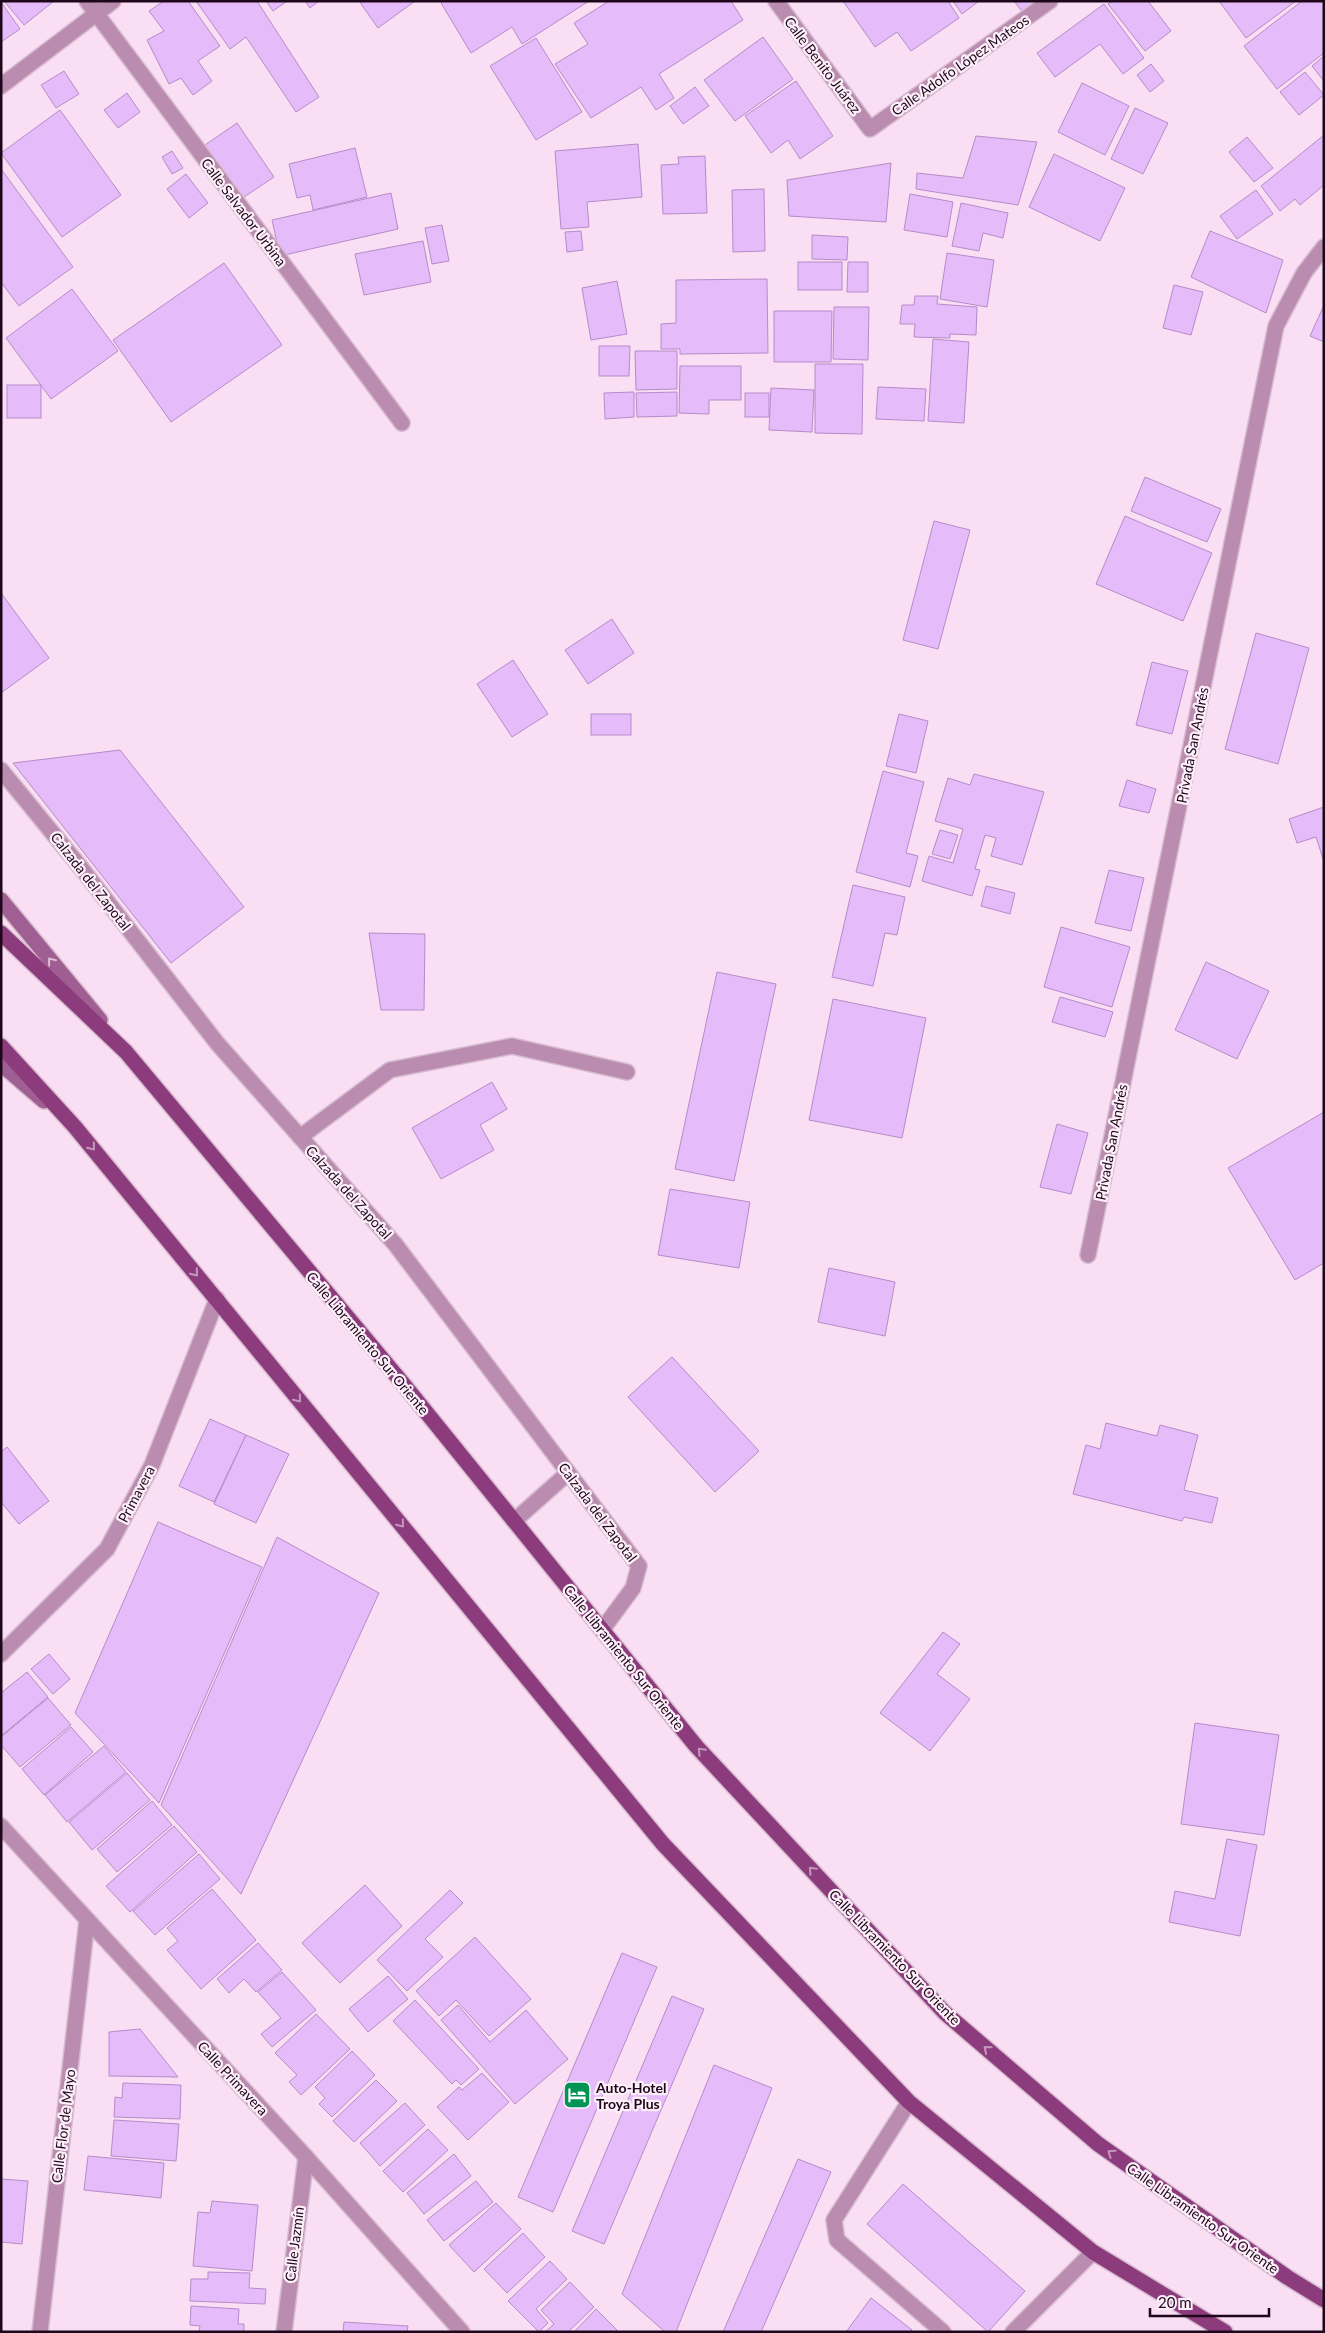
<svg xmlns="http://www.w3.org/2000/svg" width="1325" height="2333" font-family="Lato,sans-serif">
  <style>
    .building { fill: #e6bbf9; stroke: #b68bc9 }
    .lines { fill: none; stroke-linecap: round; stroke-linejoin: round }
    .lane-casing { stroke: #d7bcd0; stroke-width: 18 }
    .street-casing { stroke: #d7bcd0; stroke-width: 18 }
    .secondary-casing { stroke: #d7bcd0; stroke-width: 18 }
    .primary-casing { stroke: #d7bcd0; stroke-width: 18 }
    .lane { stroke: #ba8caf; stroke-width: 15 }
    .street { stroke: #ba8caf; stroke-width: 15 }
    .secondary { stroke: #a05f92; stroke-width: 15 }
    .primary { stroke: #8c3c7d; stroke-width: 15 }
    .oneway { stroke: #ddbdd6 }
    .oneway2 { stroke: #c596bc }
    .labels { text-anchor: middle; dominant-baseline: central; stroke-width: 4.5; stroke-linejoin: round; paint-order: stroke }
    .street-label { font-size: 14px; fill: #1e071a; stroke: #fef0fa }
    .poi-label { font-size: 14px; font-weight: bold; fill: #1e071a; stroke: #fef0fa; text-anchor: start }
  </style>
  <rect width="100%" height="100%" fill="#fadef3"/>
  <!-- building -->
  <g class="building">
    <polygon points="4,1 54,1 24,25"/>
    <polygon points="164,1 188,1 220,46 198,61 212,81 193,95 181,78 169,84 147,40 164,31 149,11"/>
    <polygon points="196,1 257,1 319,97 296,112 246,37 230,49"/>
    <polygon points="266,1 287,1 273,11"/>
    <polygon points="305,1 319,1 310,8"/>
    <polygon points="359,1 415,1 378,28"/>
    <polygon points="443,1 589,1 522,44 512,27 471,53 441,3"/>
    <polygon points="609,1 731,1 743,20 659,74 674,98 656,110 641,87 591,118 555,64 588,44 574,23"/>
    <polygon points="843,1 948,1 959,18 911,51 897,32 875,47"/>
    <polygon points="953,1 979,1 962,14"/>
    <polygon points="1014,1 1042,1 1024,14"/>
    <polygon points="1112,1 1148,1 1171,31 1145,51 1108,4"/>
    <polygon points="1219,1 1296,1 1246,38"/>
    <polygon points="1302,1 1324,1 1324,53 1277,89 1244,46"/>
    <polygon points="1,2 20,29 1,42"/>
    <polygon points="1104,4 1144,58 1123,74 1100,44 1055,77 1037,53"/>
    <polygon points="763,37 793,79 735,121 704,80"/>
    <polygon points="536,38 582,112 536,140 490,66"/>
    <polygon points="1324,56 1324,79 1323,80 1312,66"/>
    <polygon points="1151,64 1164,81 1150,92 1137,75"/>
    <polygon points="64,71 79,94 56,108 41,85"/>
    <polygon points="1305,72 1324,95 1299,115 1280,92"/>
    <polygon points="796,81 833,136 800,159 788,140 771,153 745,116"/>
    <polygon points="1082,83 1129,106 1105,155 1058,132"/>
    <polygon points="695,87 709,106 683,124 670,106"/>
    <polygon points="127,93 140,112 118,128 104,110"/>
    <polygon points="1135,108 1168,123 1143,174 1111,159"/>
    <polygon points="60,110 121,195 62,237 1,153"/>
    <polygon points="237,123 274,177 241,199 205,145"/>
    <polygon points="1324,135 1324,185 1300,205 1295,199 1280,211 1261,186"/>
    <polygon points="976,136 1037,142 1018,205 916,189 917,173 963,178"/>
    <polygon points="1247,137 1273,168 1254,182 1229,152"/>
    <polygon points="638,144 642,197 587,202 589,227 561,229 555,151"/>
    <polygon points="355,148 367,197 313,210 310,195 297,198 289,164"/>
    <polygon points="172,151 183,168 172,174 162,157"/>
    <polygon points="1054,154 1125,188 1100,241 1029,207"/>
    <polygon points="705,156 707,213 663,214 661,165 679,164 678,157"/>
    <polygon points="891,163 886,222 789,216 787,180"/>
    <polygon points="1,169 73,267 19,306 1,282"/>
    <polygon points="186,174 208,203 189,218 167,189"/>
    <polygon points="764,189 765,251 733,252 732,190"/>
    <polygon points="1256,190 1273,214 1237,239 1220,216"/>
    <polygon points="391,193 398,229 280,256 272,220"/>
    <polygon points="910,194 953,202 947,237 904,230"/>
    <polygon points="961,203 1008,213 1003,238 983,233 979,251 952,246"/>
    <polygon points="442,225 449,261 432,264 425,228"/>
    <polygon points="581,231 583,250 567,252 565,232"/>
    <polygon points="1210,231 1283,260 1266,313 1191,277"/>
    <polygon points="812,235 848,237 847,260 812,259"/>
    <polygon points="423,241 431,282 364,295 355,254"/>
    <polygon points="947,253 994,260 987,307 940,299"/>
    <rect x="798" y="262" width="44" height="28"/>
    <polygon points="848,262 868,262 868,292 847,292"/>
    <polygon points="224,263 282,345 171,422 113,340"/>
    <polygon points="767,279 768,353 680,354 680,349 661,349 661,324 676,323 676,280"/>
    <polygon points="617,281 627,334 591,340 582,288"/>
    <polygon points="1174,285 1203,292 1191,335 1163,328"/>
    <polygon points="72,289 118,351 51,399 6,338"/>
    <polygon points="915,296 938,296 937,304 977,307 976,335 950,334 950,338 914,337 915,324 900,324 902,305 914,305"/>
    <polygon points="1324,305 1324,342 1310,336"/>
    <polygon points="834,307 869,307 868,360 833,359"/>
    <polygon points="774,311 832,311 831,362 774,362"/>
    <polygon points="933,339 969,342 964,423 928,421"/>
    <polygon points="599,346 630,346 629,376 599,376"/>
    <polygon points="635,351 677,351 677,389 636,390"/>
    <polygon points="815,364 863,364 862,434 815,433"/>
    <polygon points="680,366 741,366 741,400 709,400 709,414 679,413"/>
    <rect x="7" y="385" width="34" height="33"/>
    <polygon points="878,387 926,389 924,421 876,419"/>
    <polygon points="771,388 814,390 812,432 769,430"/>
    <polygon points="634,392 634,417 605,419 604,393"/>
    <polygon points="677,392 677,416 637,417 636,393"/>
    <rect x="745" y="393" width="24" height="24"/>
    <polygon points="1145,477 1221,509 1207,542 1131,511"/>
    <polygon points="1125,516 1212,553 1183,621 1096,584"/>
    <polygon points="934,521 970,530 938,649 903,640"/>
    <polygon points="1,593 49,658 1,693"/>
    <polygon points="612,619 634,653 588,684 565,650"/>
    <polygon points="1256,633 1309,648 1278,764 1225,749"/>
    <polygon points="513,660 548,714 512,737 477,684"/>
    <polygon points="1152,662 1188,671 1172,734 1136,725"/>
    <rect x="591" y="714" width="40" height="21"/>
    <polygon points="899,714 928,721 916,773 886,766"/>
    <polygon points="120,750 244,907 171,963 13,763"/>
    <polygon points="883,771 924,782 906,853 918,856 910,887 856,872"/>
    <polygon points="974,774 1044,792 1022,865 991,856 996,838 985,835 975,869 980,870 972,896 922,881 929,856 953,863 963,829 935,821 948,778 970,785"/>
    <polygon points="1127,780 1156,789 1149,813 1119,806"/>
    <polygon points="1324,807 1324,862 1316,837 1297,843 1289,819"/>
    <polygon points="940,830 958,835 950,859 932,854"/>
    <polygon points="1109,870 1144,878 1131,931 1095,923"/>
    <polygon points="853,885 905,897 897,935 885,933 873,986 832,977"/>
    <polygon points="986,886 1015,893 1010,914 981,906"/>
    <polygon points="1061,927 1130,947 1112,1007 1044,987"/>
    <polygon points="369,933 425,934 424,1010 381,1010"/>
    <polygon points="1206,962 1269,991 1237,1059 1175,1030"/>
    <polygon points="717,972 776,984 734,1181 675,1169"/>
    <polygon points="1060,997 1113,1012 1105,1037 1052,1022"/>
    <polygon points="833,999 926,1018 902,1138 809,1120"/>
    <polygon points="492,1082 507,1109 480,1125 494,1150 441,1179 412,1128"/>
    <polygon points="1324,1112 1324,1263 1295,1280 1228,1168"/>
    <polygon points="1057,1124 1088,1133 1071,1194 1040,1187"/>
    <polygon points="670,1189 750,1202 739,1268 658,1255"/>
    <polygon points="829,1268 895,1282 885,1336 818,1322"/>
    <polygon points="672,1357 759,1451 715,1492 628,1397"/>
    <polygon points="210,1419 246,1435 214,1502 179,1486"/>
    <polygon points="1106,1423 1157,1436 1160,1425 1198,1435 1184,1490 1218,1498 1212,1523 1184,1517 1182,1521 1073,1494 1086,1445 1100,1449"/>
    <polygon points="246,1435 289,1454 256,1523 214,1504"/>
    <polygon points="7,1447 49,1501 19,1524 1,1502 1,1452"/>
    <polygon points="158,1522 262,1567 159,1803 75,1713"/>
    <polygon points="277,1537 379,1593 241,1894 161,1805"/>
    <polygon points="943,1632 960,1644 937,1674 970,1699 930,1751 880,1713"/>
    <polygon points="49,1654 70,1679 53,1694 31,1669"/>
    <polygon points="27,1672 48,1697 1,1736 1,1693"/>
    <polygon points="48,1698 71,1725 20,1767 1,1745 1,1737"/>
    <polygon points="1195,1723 1279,1735 1264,1835 1181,1824"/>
    <polygon points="71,1727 93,1752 44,1795 22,1769"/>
    <polygon points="104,1746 126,1772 67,1822 45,1795"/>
    <polygon points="127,1773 150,1800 92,1850 69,1822"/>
    <polygon points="152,1801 172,1825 117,1872 97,1849"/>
    <polygon points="174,1826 197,1852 130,1912 106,1886"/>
    <polygon points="1227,1839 1257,1845 1240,1936 1169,1922 1175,1891 1215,1899"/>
    <polygon points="199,1854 220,1879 155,1935 133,1911"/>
    <polygon points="365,1885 402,1926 340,1983 302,1943"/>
    <polygon points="212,1889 256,1940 201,1989 167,1950 178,1941 167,1928"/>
    <polygon points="450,1890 463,1903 425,1939 443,1957 407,1991 377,1960"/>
    <polygon points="475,1937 531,1999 489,2036 456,2000 439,2016 416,1991"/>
    <polygon points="258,1943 282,1970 256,1992 244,1979 229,1993 217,1979"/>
    <polygon points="622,1953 657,1967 553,2212 518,2197"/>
    <polygon points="282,1972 316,2010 272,2047 261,2034 281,2018 258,1992"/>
    <polygon points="388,1976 408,1999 368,2032 349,2009"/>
    <polygon points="672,1996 704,2009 604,2244 572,2231"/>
    <polygon points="415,2000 479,2069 461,2085 456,2080 452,2084 393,2021"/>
    <polygon points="458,2005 490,2042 526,2010 568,2059 515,2104 441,2020"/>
    <polygon points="316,2014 350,2049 301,2095 289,2082 297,2075 275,2053"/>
    <polygon points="140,2029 178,2077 109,2076 109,2032"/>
    <polygon points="352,2051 375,2075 332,2117 319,2104 325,2098 315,2087"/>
    <polygon points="714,2065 772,2088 676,2332 665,2332 622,2294"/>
    <polygon points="482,2073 509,2102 468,2140 437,2107 459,2087 462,2090"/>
    <polygon points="376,2080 397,2101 354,2142 333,2121"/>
    <polygon points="123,2083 181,2085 180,2119 114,2117 115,2097 122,2098"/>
    <polygon points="405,2103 425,2125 380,2166 360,2143"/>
    <polygon points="114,2120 179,2124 176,2161 111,2156"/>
    <polygon points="428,2129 448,2150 403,2192 383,2171"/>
    <polygon points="454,2154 471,2176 424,2214 407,2193"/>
    <polygon points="88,2156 164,2163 161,2198 84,2190"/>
    <polygon points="798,2159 831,2172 761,2332 723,2332"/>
    <polygon points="1,2179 28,2181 22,2244 1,2242"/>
    <polygon points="476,2181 493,2202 444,2241 427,2220"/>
    <polygon points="903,2184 1025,2291 988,2332 867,2224"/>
    <polygon points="212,2201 258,2205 252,2271 193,2266 198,2212 210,2213"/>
    <polygon points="496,2203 521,2229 474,2272 449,2245"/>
    <polygon points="523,2233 545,2257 507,2293 484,2269"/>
    <polygon points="550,2261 567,2279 536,2309 548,2323 539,2332 508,2301"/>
    <polygon points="208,2272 250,2273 249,2288 266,2289 265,2304 190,2301 191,2279 208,2279"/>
    <polygon points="570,2282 594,2307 568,2332 545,2332 554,2324 541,2310"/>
    <polygon points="871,2298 912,2330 911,2332 846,2332"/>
    <polygon points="191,2306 239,2309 238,2324 244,2324 244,2332 199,2332 200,2326 190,2325"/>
    <polygon points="596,2309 617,2330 615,2332 574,2332"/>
    <polygon points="344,2322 408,2326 407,2332 343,2332"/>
  </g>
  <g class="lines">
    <!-- lane casing -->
    <g class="lane-casing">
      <g id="lane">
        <polyline points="300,1137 390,1070 512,1046 627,1072"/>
        <polyline points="909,2102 834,2220 837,2240 943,2332"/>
        <polyline points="1013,2332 1093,2252"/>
      </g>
    </g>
    <!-- street casing -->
    <g class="street-casing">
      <g id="street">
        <polyline points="87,1 402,423"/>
        <polyline points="776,1 870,129 1050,1"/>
        <polyline points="1,86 113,1"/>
        <polyline points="1,770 82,869 217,1043 395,1244 639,1566 633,1588 602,1630"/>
        <polyline points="1088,1255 1276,326 1304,273 1324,247"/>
        <polyline points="514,1521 568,1473"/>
        <polyline points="1,1654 107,1549 152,1465 217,1299"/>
        <polyline points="1,1826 306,2157 462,2332"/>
        <polyline points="40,2332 87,1920"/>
        <polyline points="284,2332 306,2157"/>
      </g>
    </g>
    <!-- secondary casing -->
    <g class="secondary-casing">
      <g id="secondary">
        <polyline points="1,900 100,1020"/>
        <polyline points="1,1064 44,1101"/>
      </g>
    </g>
    <!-- primary casing -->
    <g class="primary-casing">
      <g id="primary">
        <polyline points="1,933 126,1052 405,1386 696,1746 945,2013 1098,2144 1287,2277 1324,2300"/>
        <polyline points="1,1046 75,1127 663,1844 909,2102 1093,2252 1225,2332"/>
      </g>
    </g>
    <!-- lane -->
    <use href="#lane" class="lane"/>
    <!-- street -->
    <use href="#street" class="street"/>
    <!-- secondary -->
    <use href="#secondary" class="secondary"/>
    <!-- primary -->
    <use href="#primary" class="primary"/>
  </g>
  <!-- one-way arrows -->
  <defs><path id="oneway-chevron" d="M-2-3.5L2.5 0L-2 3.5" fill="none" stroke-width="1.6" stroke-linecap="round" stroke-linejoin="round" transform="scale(1.25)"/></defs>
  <use class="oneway" href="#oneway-chevron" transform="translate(51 961) rotate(-129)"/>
  <g class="oneway2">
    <use href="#oneway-chevron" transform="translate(92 1147) rotate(51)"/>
    <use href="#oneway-chevron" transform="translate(195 1273) rotate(51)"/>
    <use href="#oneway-chevron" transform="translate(298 1399) rotate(51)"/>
    <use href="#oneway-chevron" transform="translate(401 1524) rotate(51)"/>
    <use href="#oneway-chevron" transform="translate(701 1751) rotate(-133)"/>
    <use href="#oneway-chevron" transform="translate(812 1870) rotate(-133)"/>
    <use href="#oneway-chevron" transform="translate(987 2049) rotate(-140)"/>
    <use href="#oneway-chevron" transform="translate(1111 2153) rotate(-145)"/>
  </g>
  <!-- icons -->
  <defs>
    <g id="hotel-square" transform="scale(1.4375)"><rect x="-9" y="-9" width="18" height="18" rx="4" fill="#009455" stroke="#fef0fa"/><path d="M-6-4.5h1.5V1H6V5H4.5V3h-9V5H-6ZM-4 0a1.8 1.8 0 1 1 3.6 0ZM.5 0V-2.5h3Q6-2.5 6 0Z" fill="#fff"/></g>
  </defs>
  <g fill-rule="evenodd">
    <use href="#hotel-square" x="577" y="2095"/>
  </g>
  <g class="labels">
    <!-- street labels -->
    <g class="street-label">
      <text transform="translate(823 65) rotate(53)">Calle Benito Juárez</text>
      <text transform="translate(960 65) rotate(-35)">Calle Adolfo López Mateos</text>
      <text transform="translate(244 212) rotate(53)">Calle Salvador Urbina</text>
      <text transform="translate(1192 745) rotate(-79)">Privada San Andrés</text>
      <text transform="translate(91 881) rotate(52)">Calzada del Zapotal</text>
      <text transform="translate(1111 1142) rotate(-79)">Privada San Andrés</text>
      <text transform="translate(349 1192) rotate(48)">Calzada del Zapotal</text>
      <text transform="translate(368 1343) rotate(50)">Calle Libramiento Sur Oriente</text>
      <text transform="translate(136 1494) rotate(-62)">Primavera</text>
      <text transform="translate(598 1512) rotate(53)">Calzada del Zapotal</text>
      <text transform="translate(624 1657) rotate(51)">Calle Libramiento Sur Oriente</text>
      <text transform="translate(895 1957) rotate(46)">Calle Libramiento Sur Oriente</text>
      <text transform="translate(233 2078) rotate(47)">Calle Primavera</text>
      <text transform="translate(63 2126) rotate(-83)">Calle Flor de Mayo</text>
      <text transform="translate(1203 2218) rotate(35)">Calle Libramiento Sur Oriente</text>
      <text transform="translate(294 2244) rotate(-83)">Calle Jazmín</text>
    </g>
    <!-- poi labels -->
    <g class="poi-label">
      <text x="596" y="2087">Auto-Hotel<tspan x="596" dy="16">Troya Plus</tspan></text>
    </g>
  </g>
  <!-- border -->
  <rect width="1325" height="2333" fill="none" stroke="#1e071a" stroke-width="5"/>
  <!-- scale -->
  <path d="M1150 2308v8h119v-8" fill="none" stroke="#1e071a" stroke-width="2.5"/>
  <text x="1158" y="2308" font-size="15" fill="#1e071a" stroke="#fef0fa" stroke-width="4" paint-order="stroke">20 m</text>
</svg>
